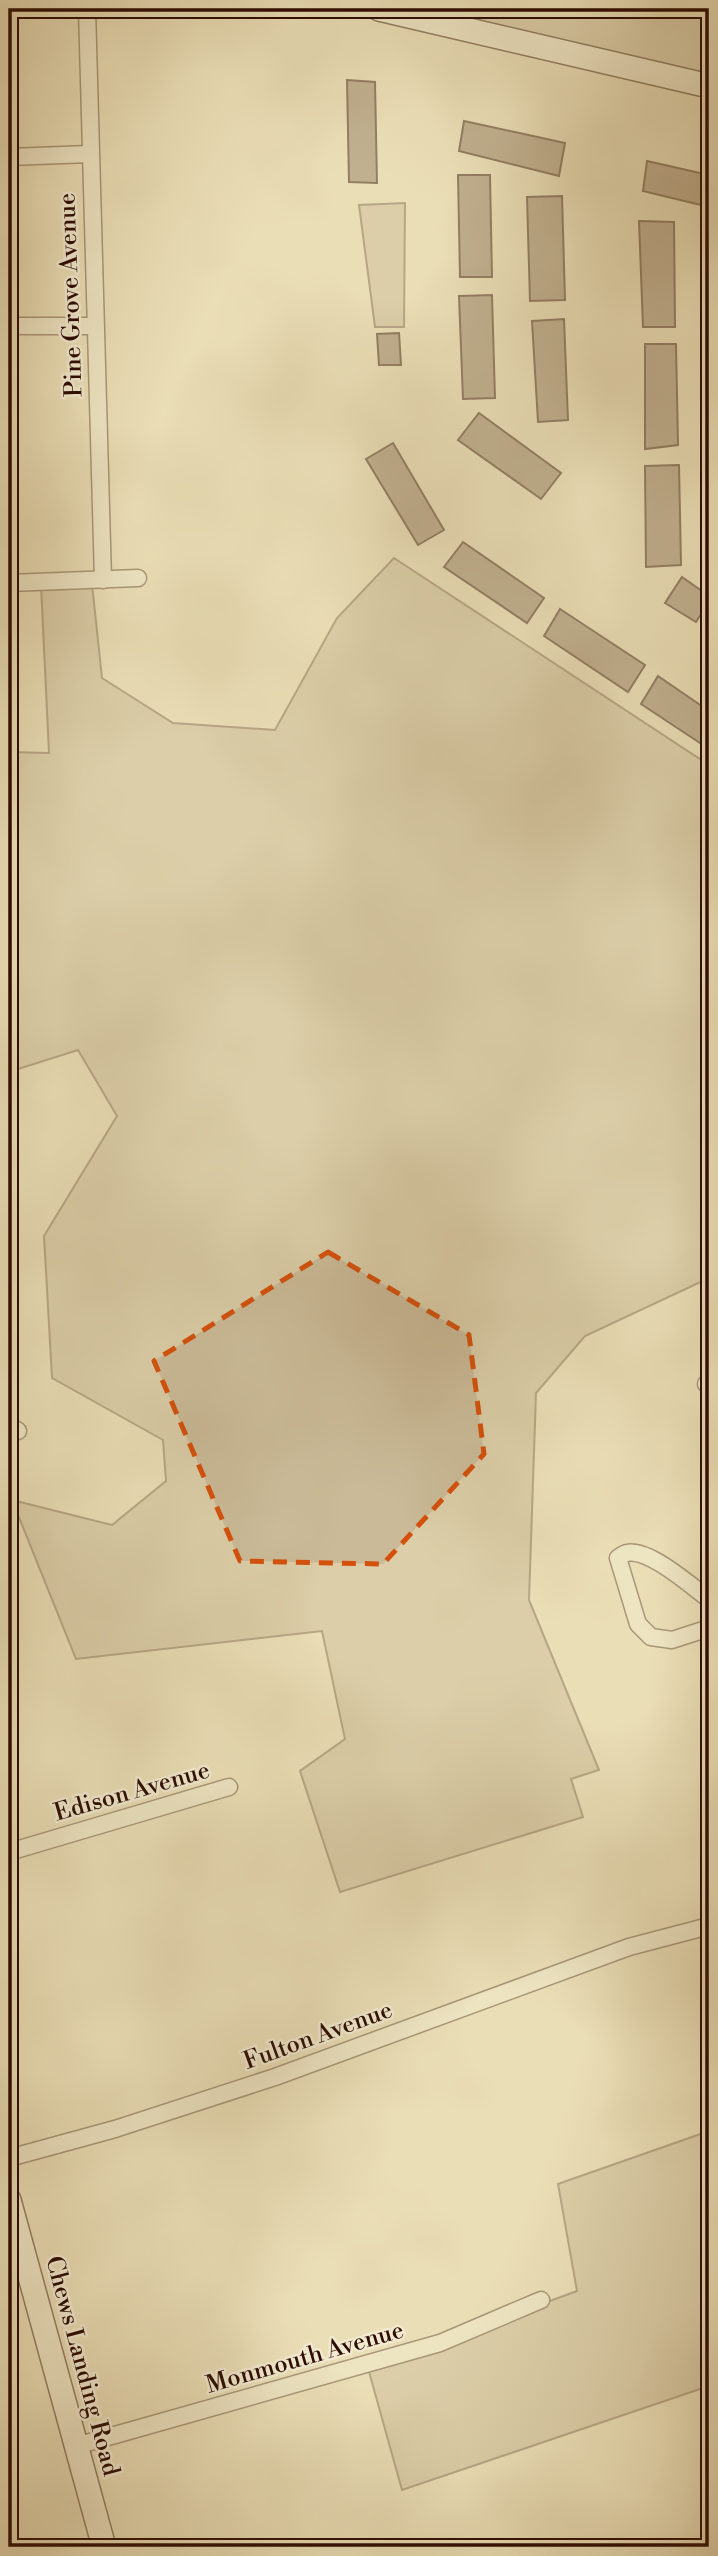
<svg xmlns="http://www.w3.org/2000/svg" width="718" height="2556" font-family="'Libre Bodoni',serif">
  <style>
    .green { fill: #caba97; stroke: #7b624c; stroke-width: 2 }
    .building { fill: #8f795f; stroke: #2c0b00; stroke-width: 2 }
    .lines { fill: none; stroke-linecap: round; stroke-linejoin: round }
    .street-casing { stroke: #5c402e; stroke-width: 19 }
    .secondary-casing { stroke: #2c0b00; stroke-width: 26 }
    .street { stroke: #f1ead0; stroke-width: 16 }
    .secondary { stroke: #f1ead0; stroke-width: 23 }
    .marked { fill: none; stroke: #d5510b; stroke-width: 5; stroke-dasharray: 14 9; stroke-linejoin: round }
    .labels { text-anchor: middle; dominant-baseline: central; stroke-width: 5; stroke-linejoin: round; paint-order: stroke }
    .street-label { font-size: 24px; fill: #2c0b00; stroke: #f1ead0 }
  </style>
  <rect width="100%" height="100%" fill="#eadeb6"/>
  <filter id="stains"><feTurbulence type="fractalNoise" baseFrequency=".00286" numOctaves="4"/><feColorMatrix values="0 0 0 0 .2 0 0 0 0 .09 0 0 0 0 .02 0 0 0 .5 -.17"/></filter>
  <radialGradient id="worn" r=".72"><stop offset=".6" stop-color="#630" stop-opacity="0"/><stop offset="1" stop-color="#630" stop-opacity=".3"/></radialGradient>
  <!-- green -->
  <g class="green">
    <polygon points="402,9 709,9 709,83"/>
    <polygon points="405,203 404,327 375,327 359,205"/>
    <polygon points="394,558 709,765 709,1278 585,1336 536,1393 529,1600 599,1770 571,1779 583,1817 340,1892 300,1771 345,1739 322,1631 76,1659 12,1500 112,1525 166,1481 163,1440 52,1378 44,1236 117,1116 78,1050 9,1072 9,752 49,753 41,585 92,584 102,678 173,723 275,730 337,618"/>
    <polygon points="709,2131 709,2386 402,2490 368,2368 577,2291 558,2184"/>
  </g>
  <!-- building -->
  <g class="building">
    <polygon points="347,80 375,82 377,183 349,182"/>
    <polygon points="464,121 565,143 559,176 459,151"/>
    <polygon points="647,161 709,175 709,207 643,191"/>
    <polygon points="458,175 490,175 492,277 460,277"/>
    <polygon points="562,196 565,300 530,301 527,197"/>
    <polygon points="639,221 674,222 675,327 643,327"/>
    <polygon points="492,295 495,398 463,399 459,296"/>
    <polygon points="564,319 568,420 538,422 532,321"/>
    <polygon points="399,333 401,365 379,365 377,334"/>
    <polygon points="645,344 676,344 678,445 645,449"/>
    <polygon points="479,413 561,473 541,499 458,440"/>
    <polygon points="393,443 444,530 418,545 366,459"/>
    <polygon points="679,465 681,565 646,567 645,466"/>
    <polygon points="463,542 544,598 527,623 444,567"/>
    <polygon points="682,577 709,596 709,602 696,622 665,603"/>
    <polygon points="560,609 645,665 628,692 544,636"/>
    <polygon points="658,676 709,711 709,749 641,704"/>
  </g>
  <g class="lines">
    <!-- street casing -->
    <g class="street-casing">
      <g id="street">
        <polyline points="87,9 103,580"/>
        <polyline points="9,157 90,154"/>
        <polyline points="9,326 95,326"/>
        <polyline points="9,583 138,578"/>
        <polyline points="706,1384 709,1384"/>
        <polyline points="9,1425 18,1431"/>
        <path d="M709,1599C692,1587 649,1548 627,1553C625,1553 619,1557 618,1558L638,1624L651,1637L672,1640L709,1628"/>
        <polyline points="9,1852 229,1787"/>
        <polyline points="9,2158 115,2129 275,2077 629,1947 709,1926"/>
        <polyline points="76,2446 440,2343 541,2300"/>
      </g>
    </g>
    <!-- secondary casing -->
    <g class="secondary-casing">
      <g id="secondary">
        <polyline points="379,9 709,86"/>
        <polyline points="9,2200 104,2547"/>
      </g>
    </g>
    <!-- street -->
    <use href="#street" class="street"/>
    <!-- secondary -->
    <use href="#secondary" class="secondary"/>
  </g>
  <!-- marked area -->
  <path d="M0 0H718V2556H0ZM328,1252L469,1335L484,1454L383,1564L240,1561L154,1361Z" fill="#eadeb6" fill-opacity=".55" fill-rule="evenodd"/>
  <path class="marked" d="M328,1252L469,1335L484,1454L383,1564L240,1561L154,1361Z"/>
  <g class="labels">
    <!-- street labels -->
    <g class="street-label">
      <text transform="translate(71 295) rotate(-92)">Pine Grove Avenue</text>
      <text transform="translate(132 1792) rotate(-16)">Edison Avenue</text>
      <text transform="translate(318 2036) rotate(-20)">Fulton Avenue</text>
      <text transform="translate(305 2358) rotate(-16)">Monmouth Avenue</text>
      <text transform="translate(82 2366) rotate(75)">Chews Landing Road</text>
    </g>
  </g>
  <!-- margin -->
  <rect width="718" height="2556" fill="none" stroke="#eadeb6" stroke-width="35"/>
  <rect x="10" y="10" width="697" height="2535" fill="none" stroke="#2c0b00" stroke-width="3.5"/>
  <rect x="18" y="18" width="683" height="2521" fill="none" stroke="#2c0b00" stroke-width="2"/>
  <rect width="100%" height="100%" filter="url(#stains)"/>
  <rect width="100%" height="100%" fill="url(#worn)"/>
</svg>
